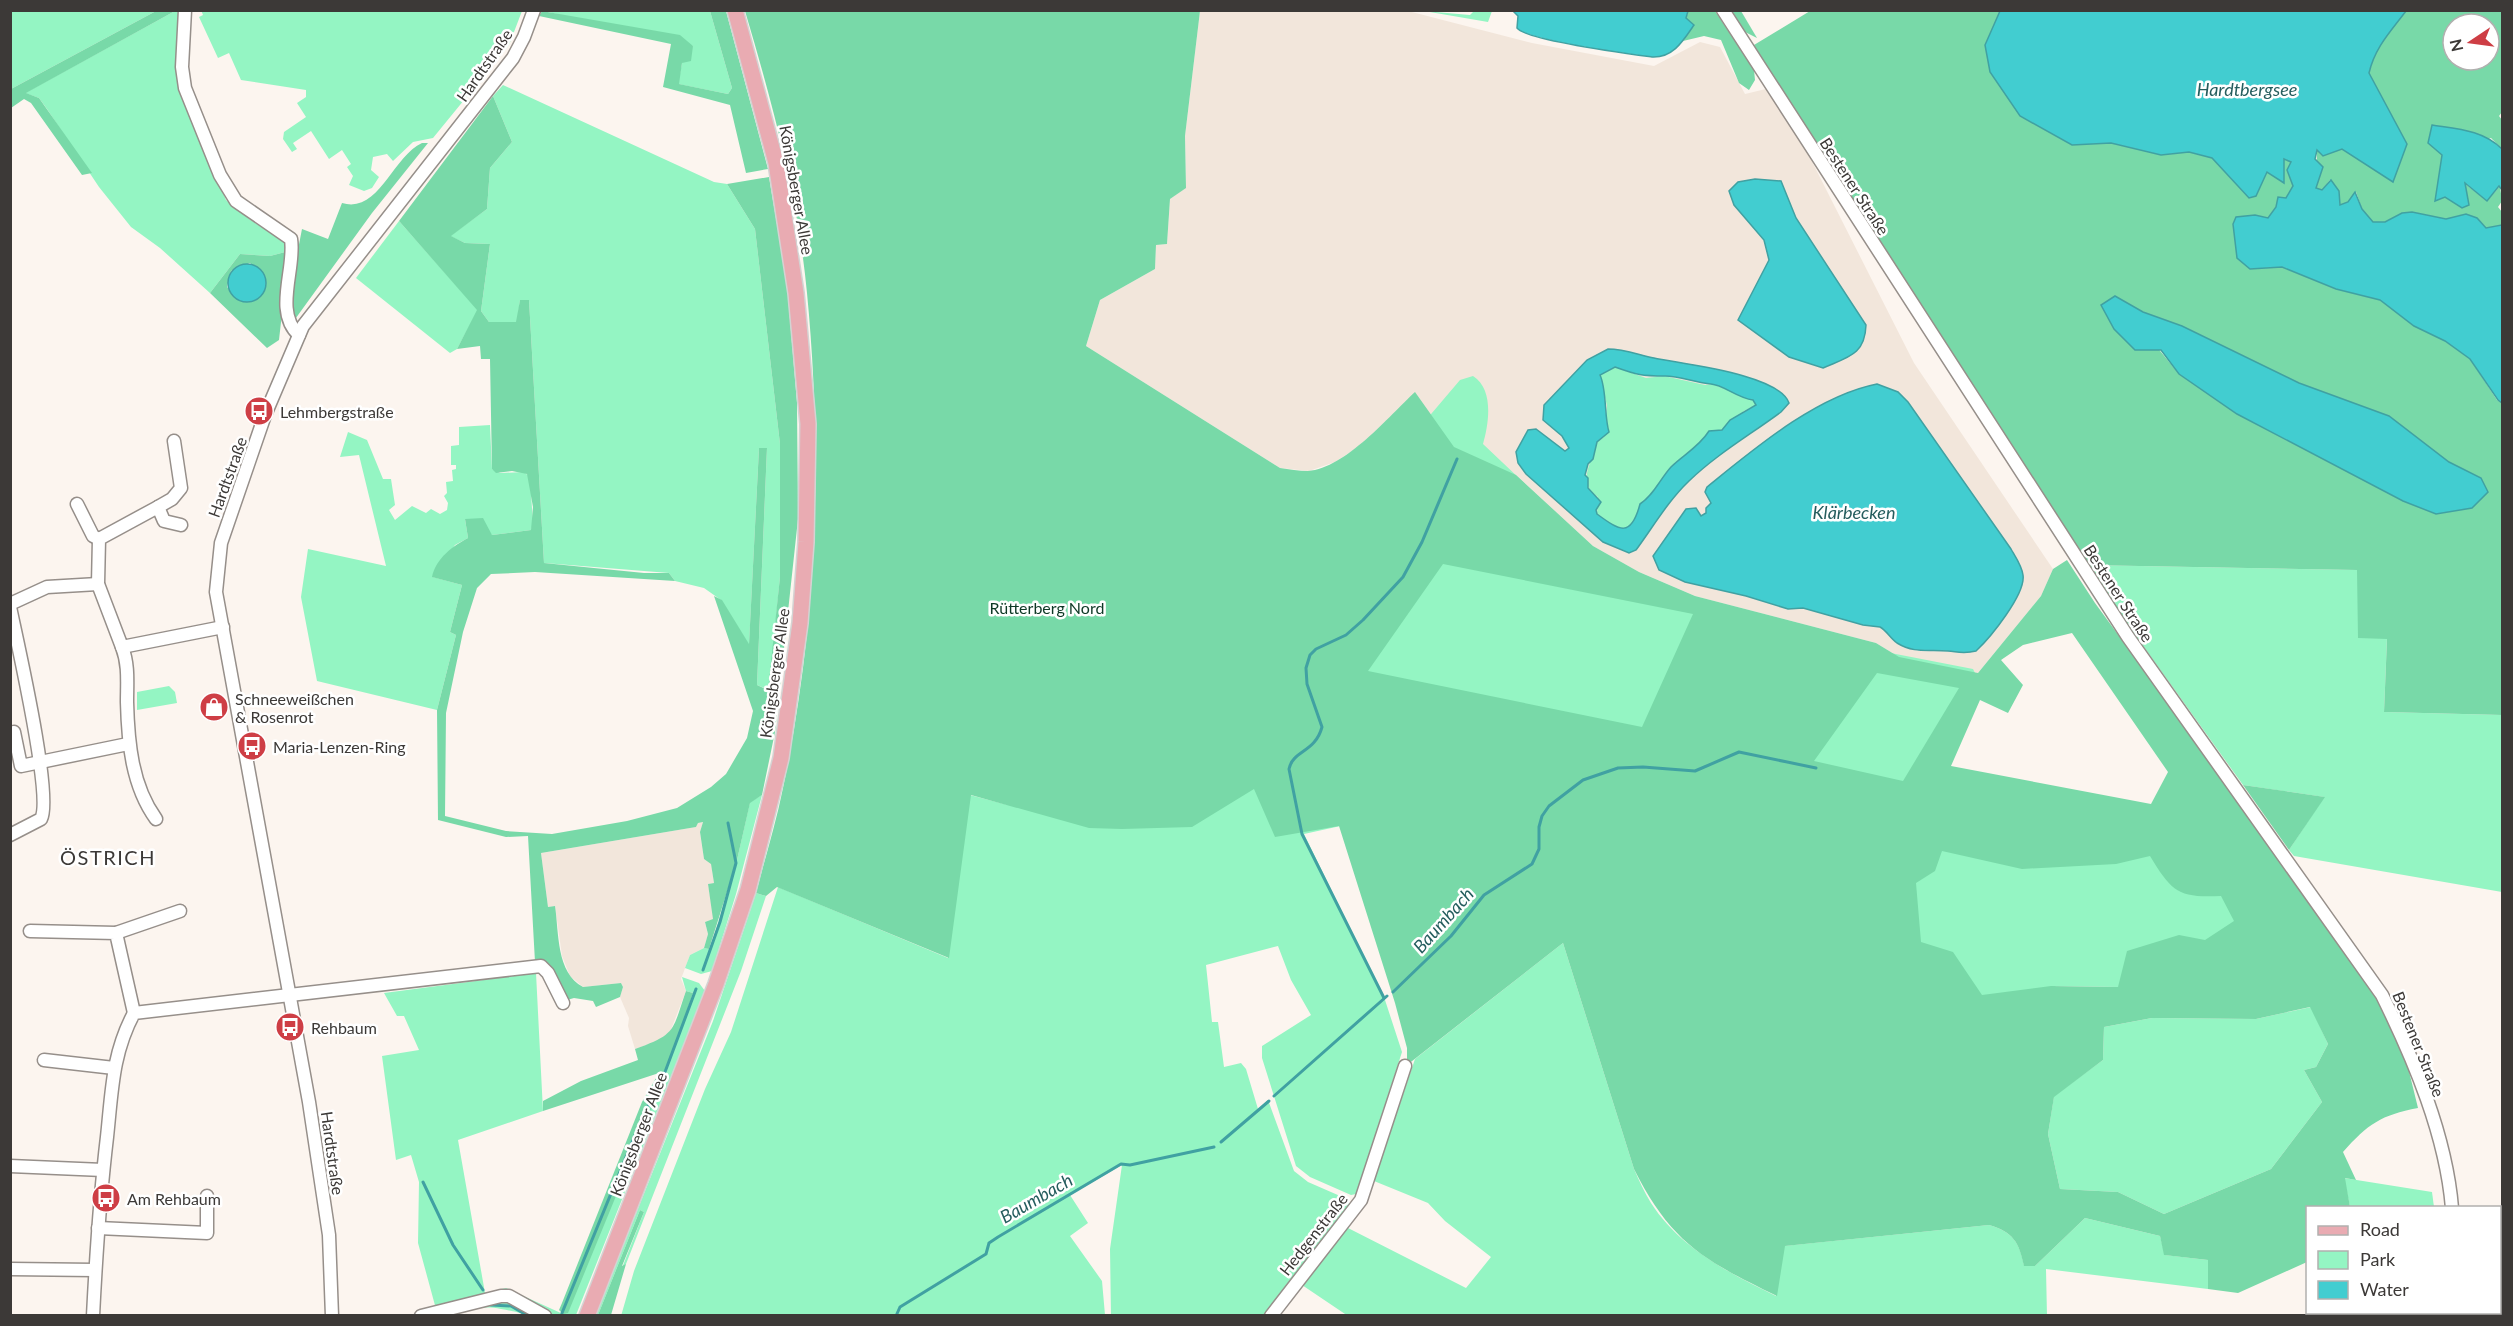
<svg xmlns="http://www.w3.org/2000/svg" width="2513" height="1326" font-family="Lato,sans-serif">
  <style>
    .built { fill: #f2e6db }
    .green { fill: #94f5c3 }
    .forest { fill: #78d9a8; fill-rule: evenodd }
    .water { fill: #42cdd0; stroke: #40a1a2; stroke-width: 1.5; fill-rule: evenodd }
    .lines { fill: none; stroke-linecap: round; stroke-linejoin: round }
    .stream { stroke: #40a1a2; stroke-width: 3 }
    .minor-casing { stroke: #968f8a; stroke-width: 15 }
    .major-casing { stroke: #d4d3d3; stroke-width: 18 }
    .minor { stroke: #fff; stroke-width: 12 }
    .major { stroke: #e9abb2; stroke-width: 15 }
    .labels { text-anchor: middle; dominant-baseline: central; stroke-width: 5; stroke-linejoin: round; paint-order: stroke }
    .street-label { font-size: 16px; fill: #3c3937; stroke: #fff }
    .poi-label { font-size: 16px; fill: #3c3937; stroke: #fff; text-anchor: start }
    .park-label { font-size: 16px; fill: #0d3825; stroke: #fff }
    .water-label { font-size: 18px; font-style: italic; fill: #255d5e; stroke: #fff }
    .quarter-label { font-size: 20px; letter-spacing: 1.5px; fill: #3c3937; stroke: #fff }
  </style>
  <rect width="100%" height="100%" fill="#fcf5ef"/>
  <!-- built -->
  <g class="built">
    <polygon points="1200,11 1408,11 1532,43 1654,66 1700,42 1720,47 1745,94 1770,88 1795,128 1914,363 2053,569 2041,596 1978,673 1899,657 1876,643 1695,596 1639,572 1593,546 1516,475 1352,451 1335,462 1309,471 1280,468 1086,346 1100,300 1155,269 1156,245 1167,244 1170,199 1186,187 1185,136"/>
    <polygon points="703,822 700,833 704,859 711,863 714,883 708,884 714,919 705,922 708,934 704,948 690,955 681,979 686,991 670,1032 664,1039 635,1049 628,1026 629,1018 620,997 623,987 621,983 583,987 570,976 562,956 555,906 548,907 541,853 696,827 698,823"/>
  </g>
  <!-- green -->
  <g class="green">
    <polygon points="201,10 522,11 509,45 433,138 413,142 393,161 387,154 373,157 371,170 379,177 372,188 364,191 349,185 353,176 347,167 351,164 342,150 329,159 311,131 293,143 297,149 292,152 283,139 284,132 306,117 297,103 306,97 306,90 241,80 229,53 218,58 199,17 203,15"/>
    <polygon points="11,11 156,11 11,89"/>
    <polygon points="175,11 181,11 181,91 226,200 249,219 290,245 289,251 270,256 240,254 210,293 160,248 131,227 99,187 47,109 39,98 25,93"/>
    <polygon points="544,11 710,11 732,88 728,94 678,84 682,63 693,46"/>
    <polygon points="1424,11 1470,15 1474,11 1492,11 1488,22"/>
    <polygon points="503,85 714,182 727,184 755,229 780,444 780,577 769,690 757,685 767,448 759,448 749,645 721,600 704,588 675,581 669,573 544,563 529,300 520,300 517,323 489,322 481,311 490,244 465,243 450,236 487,209 490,168 512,142 493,96"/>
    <polygon points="399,221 478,310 457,349 450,353 356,278"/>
    <path d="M1029,366L1264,498L1426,420L1460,380L1473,376C1494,389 1489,423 1483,444L1613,567L1695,602L1865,648L1973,669L1975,673L1910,777L2195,835L2248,942L2118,987L2056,986L2011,1021L1345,825L1304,834L1385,1000L1402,1052L1356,1194L1351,1195L1310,1177L1296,1166L1262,1058V1046L1311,1015L1291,980L1278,946L1206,965L1212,1022H1218L1224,1067L1241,1063L1246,1069L1258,1109L1268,1100L1294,1171L1308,1182L1347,1199L1349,1204L1263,1315H1111L1110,1249L1122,1165L1070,1195L1088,1223L1070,1236L1102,1281L1105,1315L621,1316L634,1271L705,1089L731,1032L778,887L948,958L970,795L1008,805Z"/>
    <path d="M1615,367L1646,378L1664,376L1705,385L1713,384L1753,400L1756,405L1744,411L1722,430L1709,432C1699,447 1683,455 1671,467C1660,479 1654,495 1640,504C1631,538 1620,531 1597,514L1598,497C1575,482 1593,462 1597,442L1604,437L1608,428L1605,422L1607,406L1600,375Z"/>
    <polygon points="490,425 492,469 500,473 524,472 530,477 533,524 531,530 492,535 465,519 468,538 455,545 433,577 462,585 450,632 456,635 437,710 317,681 301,597 308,549 386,566 359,455 340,457 348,432 367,440 383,479 391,479 395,505 389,510 395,520 412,506 426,513 431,509 440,514 447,510 448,503 444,496 447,493 446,482 453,481 452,470 456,469 456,465 451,465 451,446 459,445 459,427"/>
    <polygon points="2085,565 2358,570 2358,638 2387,638 2384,712 2502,715 2502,892 2294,856 2289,850 2324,797 2243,785"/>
    <polygon points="169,686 175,692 177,703 137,710 137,692"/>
    <polygon points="762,795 736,894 712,971 701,974 685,968 690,955 704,948 710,949 737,860 750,802"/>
    <polygon points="756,893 766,896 741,971 626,1264 622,1268 644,1212 640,1210 598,1315 595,1316 713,1021"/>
    <path d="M1563,943L1634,1169C1639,1180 1644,1192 1651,1203C1680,1248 1729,1273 1776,1296L1784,1246L1989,1225C2013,1232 2019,1242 2024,1265L2035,1266L2085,1218L2160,1236L2165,1255L2208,1260V1289L2046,1269L2047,1316H1348L1302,1285L1348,1228L1466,1288L1491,1257L1445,1221L1428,1203L1374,1181L1415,1059Z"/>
    <polygon points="536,973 543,1111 458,1140 485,1293 506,1288 563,1314 664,1079 693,993 686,991 682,977 699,983 705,991 576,1315 552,1315 513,1295 436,1309 418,1243 419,1182 411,1155 396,1160 382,1056 419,1050 404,1016 397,1016 384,993"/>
    <polygon points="2311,1007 2328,1044 2316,1067 2304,1070 2322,1102 2271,1169 2164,1214 2118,1192 2060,1189 2048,1134 2054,1096 2103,1060 2104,1027 2152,1018 2256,1019"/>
    <polygon points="2344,1178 2432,1192 2434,1207 2350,1207"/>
    <polygon points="2500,1273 2502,1273 2502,1315 2466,1315 2466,1313 2500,1312"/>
    <path d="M503,1299L538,1315C524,1315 515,1311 501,1309C488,1306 476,1308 463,1310Z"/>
  </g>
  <!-- forest -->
  <g class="forest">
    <polygon points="156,11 175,11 26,93 39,98 92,173 82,175 31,103 24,99 11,108 11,89"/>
    <polygon points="542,11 680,35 693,46 691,61 682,63 679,84 728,94 732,88 710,11 726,11 768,169 746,173 730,105 663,87 671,44 539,16"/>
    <path d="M745,11H1200L1185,136L1186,188L1170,199L1167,244L1156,245L1155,269L1100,300L1086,346L1280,468C1289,469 1299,471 1308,471C1346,468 1389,416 1415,392L1454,447L1516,475L1593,546L1639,572L1695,596L1876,643L1899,657L1978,673L2041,596L2053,569L2067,560L2095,603L2366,975L2404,1051L2418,1108C2381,1115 2368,1124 2343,1152L2356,1180L2345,1178L2350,1207L2308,1208L2307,1262L2238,1293L2208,1289V1260L2164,1255L2160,1236L2085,1218L2035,1266H2024C2019,1242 2013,1232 1989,1225L1785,1246L1777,1296C1705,1261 1671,1243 1634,1169L1563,943L1407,1065V1048L1395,1003L1339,826L1275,837L1254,789L1192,827L1122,829L1089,828L971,795L949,958L777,887L766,896L756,893C765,858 776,823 783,788C817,625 823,459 807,293C798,197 772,102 745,11ZM1443,564L1693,614L1642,727L1368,671ZM2072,633L2168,772L2151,804L1951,766L1980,700L2008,713L2023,685L2001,660L2023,645ZM1877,673L1959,688L1903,781L1814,761ZM1942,851L2022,869L2116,864L2150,856C2172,892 2178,898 2221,896L2234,921L2205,940L2179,935L2127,951L2118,987L2051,986L1982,995L1953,952L1921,942L1916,883L1935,871ZM2310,1007L2328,1044L2316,1067L2304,1070L2322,1102L2271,1169L2164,1214L2118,1192L2060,1189L2048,1134L2054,1097L2103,1060L2104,1027L2152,1018L2256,1019Z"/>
    <polygon points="1729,11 1741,11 1757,38 1741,30"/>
    <path d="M1810,11H2000L1998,16L2020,116L2072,145L2111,143L2161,155L2189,152L2212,158L2249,198L2256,196L2267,172L2284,182V158L2292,163L2287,170L2293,186L2286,198L2278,197L2276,207L2268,218L2255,215L2233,224L2250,269L2282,267L2336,289L2380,300L2414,326L2445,341L2470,359L2497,400L2502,403V715L2384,712L2387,639L2358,638L2357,570L2085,565L1749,48ZM2115,296L2143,312L2182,326L2299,383L2389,416L2449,462L2481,478L2472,508L2436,514L2403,501L2237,414L2179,374Z"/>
    <path d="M2406,11H2502V112L2499,116L2502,120V149L2491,138L2442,155L2464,183L2487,201L2500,186L2502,201L2498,207L2502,212V225L2486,228L2477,218L2466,214L2446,219L2412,212L2402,213L2385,222H2372L2362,209L2356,192L2348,202L2340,205L2339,191L2330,180L2322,190L2316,188L2317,149L2323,156L2342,148L2407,144L2369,73L2372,60L2386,34ZM2453,24H2489V60H2453Z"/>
    <polygon points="1688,12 1715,11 1754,70 1755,80 1749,90 1739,83 1721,40 1704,36 1683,41 1694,25 1686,18"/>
    <path d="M493,96L512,142L490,168L487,209L451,236L465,243L490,244L481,311L489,322H516L520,300H529L544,563L644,573H669L675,581L535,572L491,574L477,588L463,632L446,713L445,816L506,831L552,834L627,821L677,808L711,787L726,774L747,738L753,711L714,596L722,600L749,644L759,448H767L757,685L768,690L780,577V444L755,229L727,184L769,177L787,284L797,403L798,519L775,732L762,795L750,803L737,860L709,949L704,948L708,934L705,922L713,919L708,884L714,883L711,864L704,859L700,832L703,822L698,823L696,827L541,853L548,907L555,906C559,932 556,973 583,987L621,983L623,987L620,997L596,1007L593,1001L574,998L567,1000L535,962L528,836L506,837L438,820L437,710L456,635L450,632L462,585L432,577C436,558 453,546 468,538L465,519L483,518L492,535L531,530L533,507L527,474L512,471L496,473L492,469L490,359H481L480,346L457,349L477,310L399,221Z"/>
    <path d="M422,143H428L372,213L293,322L291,315L294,270L302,229L328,239L342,203C379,214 392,157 422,143Z"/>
    <path d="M289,251L279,340L267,348L210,293L240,254L270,256ZM250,263C270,281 273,287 249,302L236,297L227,287L231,271Z"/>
    <polygon points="2243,785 2325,797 2289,850"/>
    <path d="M686,991L693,993L664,1079L568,1313L563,1314L559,1310L562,1303L642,1102L659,1073L543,1111V1101L581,1081L638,1060L635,1049C677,1034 672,1031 686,991Z"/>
    <polygon points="640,1210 644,1212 622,1266 626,1264 611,1315 598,1315"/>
  </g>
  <!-- water -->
  <g class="water">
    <path d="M1513,11H1688L1686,18L1694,25C1683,41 1673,58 1652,57C1630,54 1526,40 1517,28L1518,16Z"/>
    <path d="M2000,11H2406C2391,31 2375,47 2369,73L2407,144L2393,182L2342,149L2323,156L2317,150L2315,159L2323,167L2316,188L2322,190L2331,180L2339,191L2340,205L2348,202L2355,192L2362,209L2373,222H2385L2402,213L2412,212L2446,219L2466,214L2477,218L2486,228L2502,225V214V403L2498,400L2470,359L2445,341L2414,326L2380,300L2336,289L2282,267L2250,269L2237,258L2233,224L2236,217L2255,215L2268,218L2276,207L2278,197L2286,198L2293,186L2287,170L2291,162L2284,159V183L2267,172L2256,196L2249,198L2212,158L2189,152L2161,155L2111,143L2072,145L2020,116L1990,72L1985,45Z"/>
    <path d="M2432,125C2458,129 2483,130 2502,149V190L2499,186L2487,201L2465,183L2469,205L2462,208L2445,197L2435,201L2442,155L2428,143Z"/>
    <path d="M1755,179L1781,181L1796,218L1866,325C1865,355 1848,357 1823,368L1789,357L1738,320L1769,260L1764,240L1734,205L1729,191L1738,182Z"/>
    <circle cx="247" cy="283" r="19"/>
    <polygon points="2115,296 2143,312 2182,326 2299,383 2389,416 2449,462 2481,478 2488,492 2472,508 2436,514 2403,501 2237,414 2179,374 2161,350 2135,350 2114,329 2101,305"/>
    <path d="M1608,349C1624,349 1639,355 1654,358C1682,364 1779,374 1789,403L1781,412C1750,435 1717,454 1689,481C1668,501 1653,527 1636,550L1629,553L1603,542L1526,474L1518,463L1516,452L1528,430L1536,429L1565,451L1569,448L1562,436L1543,420L1544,405L1587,360ZM1615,367C1637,375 1642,376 1665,376C1680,376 1696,383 1711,384C1724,385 1737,398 1753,400L1756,405L1730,420L1722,430L1709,431C1699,447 1683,455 1671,467C1660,479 1654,495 1640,504C1631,538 1620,531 1597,514L1596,510L1601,502L1588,488V478L1585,475L1588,464L1593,459L1597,442L1609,432C1604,416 1607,390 1600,375Z"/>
    <path d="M1877,384L1898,392L1908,402L2011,549C2015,556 2022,566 2023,575C2026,594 1990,638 1976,651C1964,654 1959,652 1948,651C1928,649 1915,654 1897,643C1890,638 1887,631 1880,627L1863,625L1803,608L1788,609L1746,596L1685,582L1659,570L1653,556L1686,509L1696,508L1701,516L1706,513V508L1711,503L1705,492L1707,487C1754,449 1816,396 1877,384Z"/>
  </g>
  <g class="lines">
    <!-- stream -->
    <g class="stream">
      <polyline points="703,970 720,922 736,863 728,823"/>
      <polyline points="1393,992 1451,936 1484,895 1532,864 1539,849 1539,827 1542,816 1549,806 1583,780 1618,768 1643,767 1695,771 1739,752 1816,768"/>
      <path d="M1384,998L1302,834L1289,769C1293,750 1315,753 1322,727L1307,684L1306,668L1310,655L1316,649L1346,635L1363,620L1403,577L1422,542L1457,459"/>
      <polyline points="1274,1096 1387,996"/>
      <polyline points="1221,1142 1269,1101"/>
      <polyline points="423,1182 453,1245 483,1290"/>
      <polyline points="491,1305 511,1306 528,1316"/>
      <polyline points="562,1313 642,1118 665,1072 696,989"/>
      <polyline points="896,1316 900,1307 986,1254 989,1243 998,1237 1121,1164 1130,1165 1214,1147"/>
    </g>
    <!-- minor casing -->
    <g class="minor-casing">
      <g id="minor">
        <path d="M185,10L182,67L185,88L220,175L236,201L291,239C296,268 273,312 299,335"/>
        <path d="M1723,10L2128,637L2382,995C2414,1060 2446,1135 2452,1208"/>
        <polyline points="77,504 93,536 99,539"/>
        <polyline points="158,507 172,499 181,488 174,441"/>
        <polyline points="181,525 164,521 158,507 99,539 98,584 122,647 223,627"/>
        <polyline points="10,604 47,587 98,584"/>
        <path d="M10,607C17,641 53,797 41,819L10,835"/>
        <path d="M122,647C129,665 127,683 127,702C128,743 132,786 156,819"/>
        <polyline points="14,732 21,766 128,744"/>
        <polyline points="30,931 116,933 134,1013"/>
        <polyline points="116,933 180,911"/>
        <polyline points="44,1060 114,1068"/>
        <polyline points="10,1166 103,1170"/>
        <polyline points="98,1228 207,1233 207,1196"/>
        <polyline points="10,1269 95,1270"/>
        <polyline points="2459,1312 2459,1316"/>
        <path d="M93,1316C96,1256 100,1196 107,1137C112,1091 112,1054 134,1013L541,966L548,973L563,1003"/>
        <polyline points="332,1316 329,1235 309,1102 216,592 221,543 265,415 303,326 513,58 524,37 534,10"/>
        <polyline points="421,1316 501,1296 509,1296 545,1316"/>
        <polyline points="1271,1316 1361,1200 1405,1066"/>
      </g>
    </g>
    <!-- major casing -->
    <g class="major-casing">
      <polyline id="major" points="587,1316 716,984 748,890 781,758 800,623 806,542 808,424 796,293 776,163 735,10"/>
    </g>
    <!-- minor -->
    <use href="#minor" class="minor"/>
    <!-- major -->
    <use href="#major" class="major"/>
  </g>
  <!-- icons -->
  <defs>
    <g id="bus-disc" transform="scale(1.5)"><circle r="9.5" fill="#ce3e45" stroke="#fff"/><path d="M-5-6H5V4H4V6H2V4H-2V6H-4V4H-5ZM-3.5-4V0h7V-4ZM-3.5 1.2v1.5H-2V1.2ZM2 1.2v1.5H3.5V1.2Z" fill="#fff"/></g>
    <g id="shop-disc" transform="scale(1.5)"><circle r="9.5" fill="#ce3e45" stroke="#fff"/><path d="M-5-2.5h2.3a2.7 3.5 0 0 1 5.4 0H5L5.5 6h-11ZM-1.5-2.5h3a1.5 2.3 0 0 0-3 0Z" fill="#fff"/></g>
  </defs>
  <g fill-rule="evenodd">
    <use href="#bus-disc" x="259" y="411"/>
    <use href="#shop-disc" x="214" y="707"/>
    <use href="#bus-disc" x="252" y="746"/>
    <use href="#bus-disc" x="290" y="1027"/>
    <use href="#bus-disc" x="106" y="1198"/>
  </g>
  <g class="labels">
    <!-- street labels -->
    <g class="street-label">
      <text transform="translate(484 65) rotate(-55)">Hardtstraße</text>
      <text transform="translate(1855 186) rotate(57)">Bestener Straße</text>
      <text transform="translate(797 190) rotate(80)">Königsberger Allee</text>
      <text transform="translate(227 477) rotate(-70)">Hardtstraße</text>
      <text transform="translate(2119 593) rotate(57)">Bestener Straße</text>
      <text transform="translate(774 673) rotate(-82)">Königsberger Allee</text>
      <text transform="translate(2419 1044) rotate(68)">Bestener Straße</text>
      <text transform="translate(638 1134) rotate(-69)">Königsberger Allee</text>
      <text transform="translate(333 1153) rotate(82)">Hardtstraße</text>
      <text transform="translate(1313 1234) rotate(-52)">Hedgenstraße</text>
    </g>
    <!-- poi labels -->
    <g class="poi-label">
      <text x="280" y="411">Lehmbergstraße</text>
      <text x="235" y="698">Schneeweißchen<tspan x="235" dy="18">&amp; Rosenrot</tspan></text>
      <text x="273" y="746">Maria-Lenzen-Ring</text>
      <text x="311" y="1027">Rehbaum</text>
      <text x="127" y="1198">Am Rehbaum</text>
    </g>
    <!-- park labels -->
    <g class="park-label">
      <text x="1047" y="607">Rütterberg Nord</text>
    </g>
    <!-- water labels -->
    <g class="water-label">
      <text x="2247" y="89">Hardtbergsee</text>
      <text x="1854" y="512">Klärbecken</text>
      <text transform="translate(1443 920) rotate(-48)">Baumbach</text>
      <text transform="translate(1036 1198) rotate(-30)">Baumbach</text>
    </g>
    <!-- quarter labels -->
    <g class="quarter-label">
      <text x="108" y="857">ÖSTRICH</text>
    </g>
  </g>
  <!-- border -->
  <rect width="2513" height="1326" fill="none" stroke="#3c3937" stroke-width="24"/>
  <!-- legend -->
  <rect x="2306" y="1206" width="195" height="108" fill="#ffffff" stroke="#b1b0af" stroke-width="1.5"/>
  <rect x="2318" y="1226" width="30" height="9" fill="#e9abb2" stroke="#b1b0af" stroke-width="1.5"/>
  <text x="2360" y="1236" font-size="18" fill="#3c3937">Road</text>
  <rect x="2318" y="1251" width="30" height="18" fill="#94f5c3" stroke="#b1b0af" stroke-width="1.5"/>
  <text x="2360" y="1266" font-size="18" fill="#3c3937">Park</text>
  <rect x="2318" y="1281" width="30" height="18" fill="#42cdd0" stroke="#b1b0af" stroke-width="1.5"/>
  <text x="2360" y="1296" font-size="18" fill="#3c3937">Water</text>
  <!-- north arrow -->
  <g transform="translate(2471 42) rotate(257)"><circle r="28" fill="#ffffff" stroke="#b1b0af" stroke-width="1.5"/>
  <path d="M0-4.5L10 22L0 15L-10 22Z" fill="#ce3e45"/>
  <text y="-9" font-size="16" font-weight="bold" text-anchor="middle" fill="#3c3937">N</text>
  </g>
</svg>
